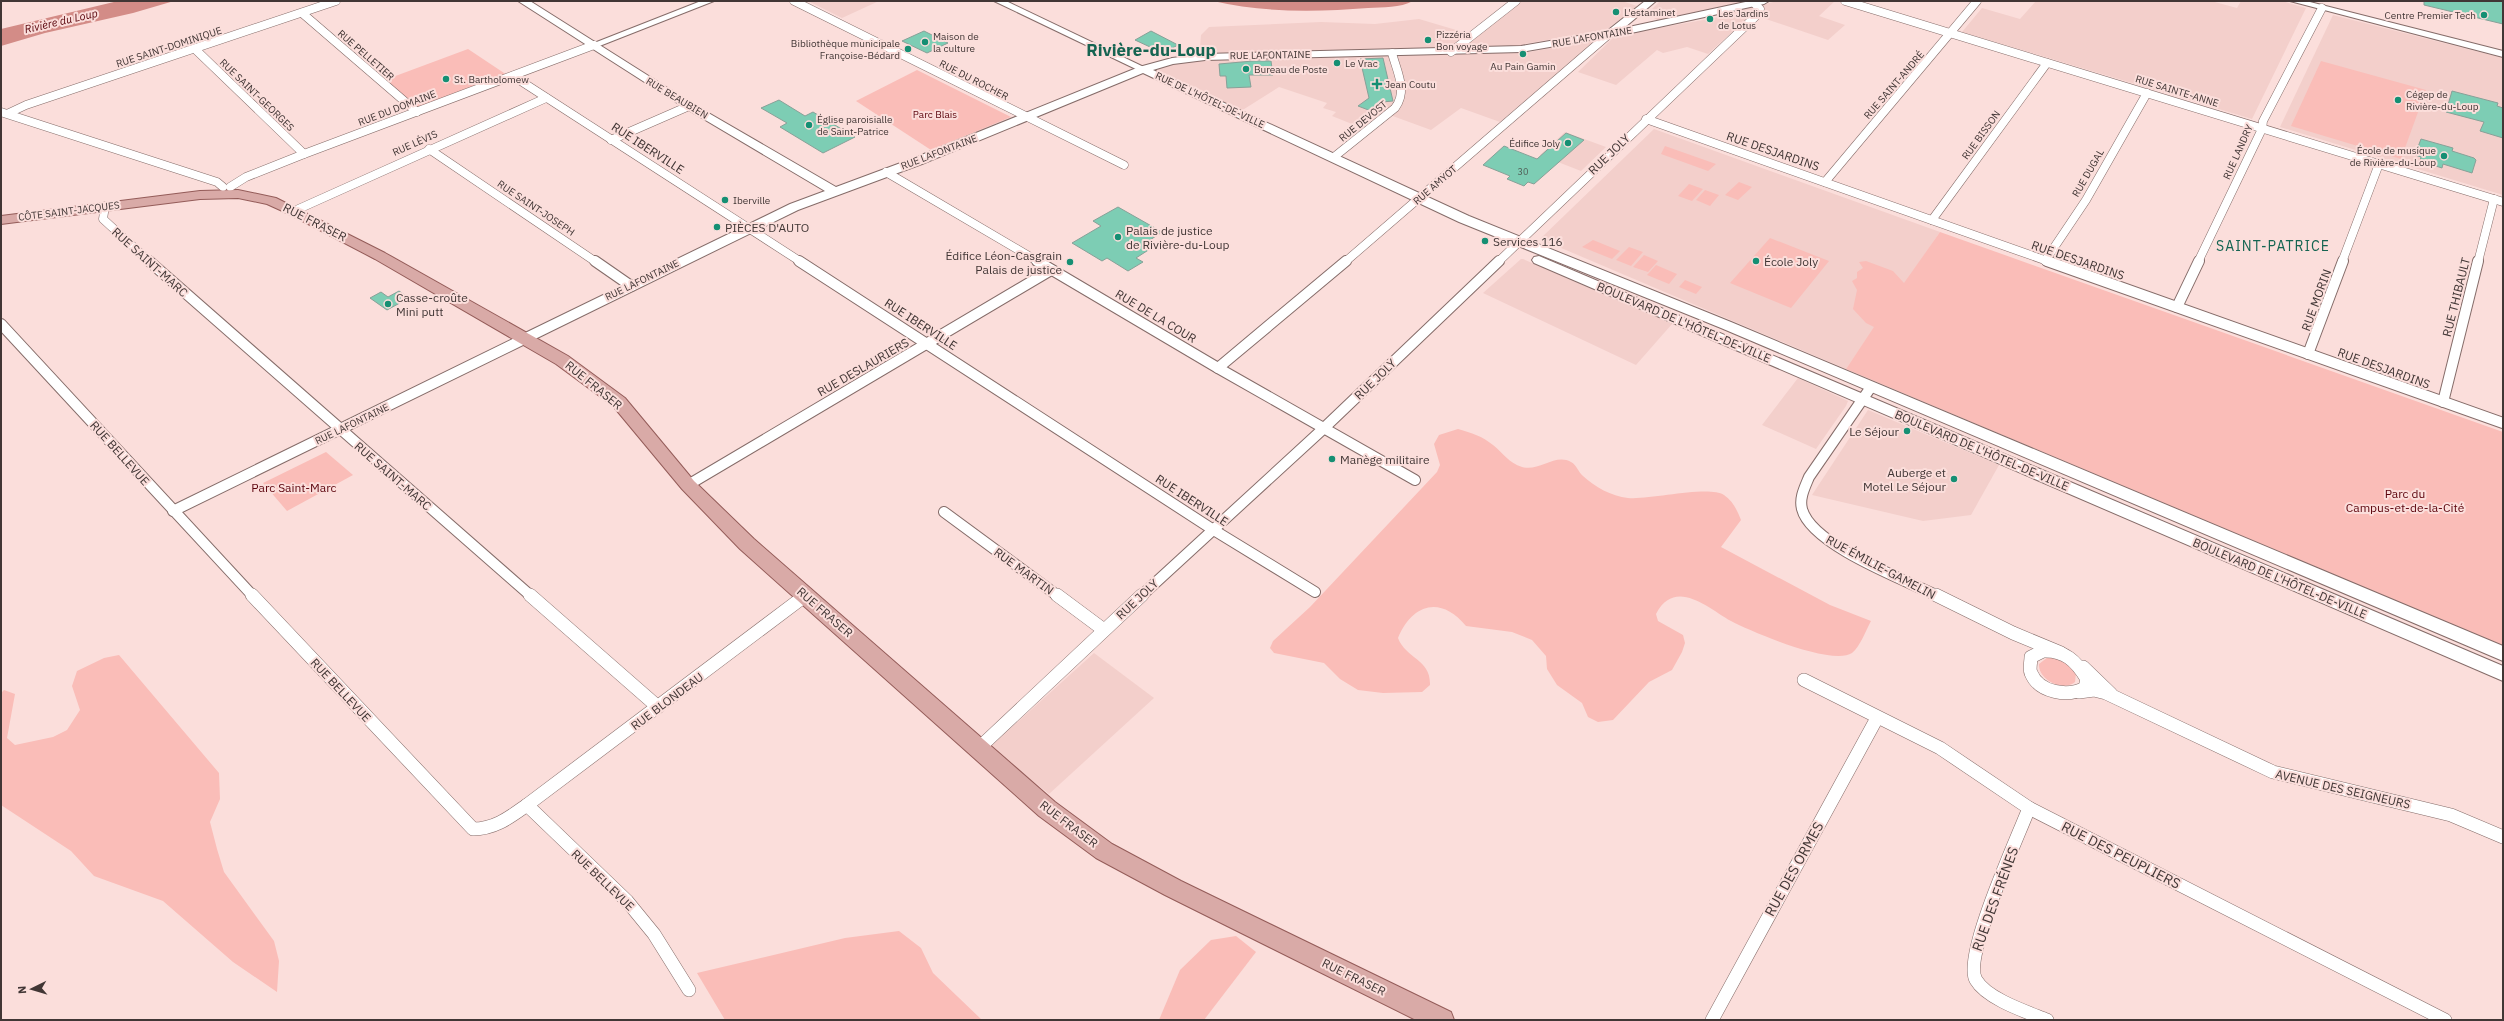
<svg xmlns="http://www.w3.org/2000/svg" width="2504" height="1021" font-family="'IBM Plex Sans',sans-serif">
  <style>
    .built { fill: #f3cfcb }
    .green { fill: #fabdb8 }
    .water { fill: #d38c87 }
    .building { fill: #7dcdb4; stroke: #87a198 }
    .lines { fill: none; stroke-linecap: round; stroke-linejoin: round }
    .minor-far2-casing { stroke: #856c69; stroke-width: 9 }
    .minor-far1-casing { stroke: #856c69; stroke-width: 12 }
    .minor-casing { stroke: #856c69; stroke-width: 14 }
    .tertiary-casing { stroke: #856c69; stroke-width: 2 }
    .secondary-casing { stroke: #856c69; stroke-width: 2 }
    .primary-casing { stroke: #945c59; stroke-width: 2 }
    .minor-far2 { stroke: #fff; stroke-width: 8 }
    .minor-far1 { stroke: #fff; stroke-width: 10 }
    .minor { stroke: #fff; stroke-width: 13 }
    .tertiary { fill: #fff; fill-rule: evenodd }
    .secondary { fill: #fff; fill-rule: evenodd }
    .primary { fill: #d9aaa7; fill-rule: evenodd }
    .poi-dot { fill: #158f73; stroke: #fbdedb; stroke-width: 1.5 }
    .labels { text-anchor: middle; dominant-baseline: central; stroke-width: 4; stroke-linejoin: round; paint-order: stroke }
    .far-number-label { font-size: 9px; fill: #505c55 }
    .far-poi-label { font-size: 10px; fill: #413635; stroke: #fbdedb; text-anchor: start }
    .far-street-label { font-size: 10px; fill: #413635; stroke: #fbdedb }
    .far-park-label { font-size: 10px; fill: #5b030c; stroke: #fbdedb }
    .far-water-label { font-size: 11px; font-style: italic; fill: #560008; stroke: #fbdedb }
    .street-label { font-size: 12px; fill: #413635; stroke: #fbdedb }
    .poi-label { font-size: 12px; fill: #413635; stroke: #fbdedb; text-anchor: start }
    .park-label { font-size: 12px; fill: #5b030c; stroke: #fbdedb }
    .quarter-label { font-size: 14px; letter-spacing: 1px; fill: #156451; stroke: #fbdedb }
    .near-street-label { font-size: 14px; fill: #413635; stroke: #fbdedb }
    .far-town-label { font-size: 17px; font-weight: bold; fill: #156451; stroke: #fbdedb }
  </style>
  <rect width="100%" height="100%" fill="#fbdedb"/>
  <!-- built -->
  <g class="built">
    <polygon points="808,1 879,1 842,18"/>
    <polygon points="1516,1 1622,1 1637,6 1606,30 1524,44 1529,52 1591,41 1592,43 1500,122 1461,108 1431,130 1379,111 1357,126 1332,116 1336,112 1323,108 1327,103 1279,87 1241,111 1155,70 1175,63 1199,61 1201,35 1209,27 1321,22 1375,24 1419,19 1473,35"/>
    <polygon points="1660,1 1750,1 1659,21 1647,14"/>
    <polygon points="1777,1 1835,1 1819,16 1845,25 1828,40 1763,18 1766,11 1762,5"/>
    <polygon points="2036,1 2211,1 2237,8 2241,1 2282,1 2306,8 2252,119 1962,32 1982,8 2020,19"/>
    <polygon points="1755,6 1755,11 1708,54 1687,47 1663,53 1657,50 1616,85 1578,72 1615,36 1714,18"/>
    <polygon points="2333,15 2503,58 2503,195 2280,127"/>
    <polygon points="1654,129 1940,232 1846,369 1540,239"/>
    <polygon points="1565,132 1606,147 1581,171 1540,155"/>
    <polygon points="1521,259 1523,259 1672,324 1636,365 1483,293"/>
    <polygon points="1798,378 1848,401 1846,406 1816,449 1762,425"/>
    <polygon points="1868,410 1999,465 1971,515 1923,521 1812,495"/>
    <polygon points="1094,653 1154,698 1049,794 990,747"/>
  </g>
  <!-- green -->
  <g class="green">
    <polygon points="468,49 507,75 416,110 382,81"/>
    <polygon points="2321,61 2426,90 2401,159 2291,126"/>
    <polygon points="917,70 1011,117 931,150 856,101"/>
    <polygon points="1665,146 1716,164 1708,171 1661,154"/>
    <polygon points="1739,182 1752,187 1738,200 1725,195"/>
    <polygon points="1689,184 1703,189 1692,201 1678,196"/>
    <polygon points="1705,190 1719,195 1710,206 1696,200"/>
    <polygon points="1940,232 2503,432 2503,646 1846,369 1874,327 1866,323 1853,309 1857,290 1852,281 1857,278 1857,272 1863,268 1859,262 1866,261 1893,271 1904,283"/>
    <polygon points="1770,238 1829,261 1791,308 1730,283"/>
    <polygon points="1593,240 1620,251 1612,259 1582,247"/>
    <polygon points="1629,247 1643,252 1631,266 1616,260"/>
    <polygon points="1644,255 1658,261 1648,272 1633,267"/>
    <polygon points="1656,265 1677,274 1669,284 1647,275"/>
    <polygon points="1685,280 1702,287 1696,294 1679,287"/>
    <path d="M1458,429C1472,433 1482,436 1493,445C1503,453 1509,463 1522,467C1539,472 1555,453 1571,462C1577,465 1578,472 1583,476C1595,487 1611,496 1628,498C1651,500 1708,485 1724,495C1733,501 1737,510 1741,520L1721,547L1830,605L1871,621C1866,630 1860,647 1852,653C1832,666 1752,632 1731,621C1708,608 1675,577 1656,614L1658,621L1683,635L1685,643L1682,652L1672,670L1649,682L1613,720L1598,722L1588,717L1582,703L1557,685L1547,669L1546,656L1532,640L1512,632L1466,626C1441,596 1413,603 1398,638C1406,659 1431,659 1430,685L1422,692L1383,693L1358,690L1340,679L1324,663L1274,653L1270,648L1273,641L1310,607L1437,472L1440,465L1434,444L1439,435Z"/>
    <polygon points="326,452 353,475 287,511 263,483"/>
    <polygon points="119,655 219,773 220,799 210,822 217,849 224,872 274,941 279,961 277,992 233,962 163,901 94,876 71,851 1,805 1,693 4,690 15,694 7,738 15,745 53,737 67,730 80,710 72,686 77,671 104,658"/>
    <path d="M2048,657L2064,660L2076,673L2075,682C2063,692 2038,680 2039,664Z"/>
    <polygon points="899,931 921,948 933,973 982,1020 725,1020 697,973 845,938"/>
    <polygon points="1236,936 1256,952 1204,1020 1159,1020 1180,970 1211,940"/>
  </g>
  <!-- water -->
  <g class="water">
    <polygon points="118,1 174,1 133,13 45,33 1,46 1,29"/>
    <path d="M1213,1H1413C1400,8 1383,7 1368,8C1318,12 1263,13 1213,1Z"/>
  </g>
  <!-- building -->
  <g class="building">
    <polygon points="2424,1 2503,1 2503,24 2424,5"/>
    <polygon points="924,31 948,43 927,53 902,41"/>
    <polygon points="1151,31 1178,45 1163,53 1135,40"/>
    <polygon points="1383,58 1393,101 1382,102 1371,111 1358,106 1369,98 1360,59"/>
    <polygon points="1253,61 1271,61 1273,75 1249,75 1251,87 1227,88 1226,76 1220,76 1219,64"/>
    <polygon points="2452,91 2498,103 2497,106 2503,108 2503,138 2480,131 2484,122 2446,112"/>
    <polygon points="779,100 805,116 813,112 855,137 823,153 780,127 787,123 761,108"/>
    <polygon points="1566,133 1584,140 1534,184 1528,182 1524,186 1507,179 1510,176 1483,165 1504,146 1537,159"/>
    <polygon points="2421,139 2453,148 2452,151 2474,158 2476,160 2472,173 2443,164 2442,168 2420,161 2421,157 2415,155"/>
    <polygon points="1118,207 1162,232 1147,242 1150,244 1146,247 1150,249 1136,258 1143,262 1128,271 1107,258 1102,261 1072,243 1101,226 1093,221"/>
    <polygon points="399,291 409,298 387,310 370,298 381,292 388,297"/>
  </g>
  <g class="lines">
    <!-- minor-far2 casing -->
    <g class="minor-far2-casing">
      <g id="minor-far2">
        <polyline points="794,1 1124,165"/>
        <polyline points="1845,1 2503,202"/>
        <polyline points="302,13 417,112"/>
        <polyline points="195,49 304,154"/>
        <polyline points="1451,52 1516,1"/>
        <polyline points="513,76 801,262"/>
        <polyline points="1,112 217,182 223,187"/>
        <polyline points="9,113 26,105 336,1"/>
        <polyline points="1646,119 2050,262"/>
        <polyline points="611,140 689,106"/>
        <polyline points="429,149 596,262"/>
        <path d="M1334,157L1395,108C1408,91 1397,72 1392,53"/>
        <polyline points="886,172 1039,262"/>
        <polyline points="1825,182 1977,1"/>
        <polyline points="230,187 246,177 304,154 594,45"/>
        <polyline points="105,206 103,219 150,262"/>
        <polyline points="294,211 546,98"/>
        <polyline points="1932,220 2047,63"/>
        <polyline points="2045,261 2086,200 2147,93"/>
        <polyline points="1345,262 1608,35"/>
        <polyline points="1498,262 1758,14 1760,9 1755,4"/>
        <polyline points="2198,262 2262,129 2263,121 2322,8"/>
        <polyline points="2342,262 2379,164"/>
        <polyline points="2478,262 2494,199"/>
      </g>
    </g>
    <!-- minor-far1 casing -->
    <g class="minor-far1-casing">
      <g id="minor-far1">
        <polyline points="149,261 531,596"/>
        <polyline points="595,261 631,286"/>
        <polyline points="799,261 1212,529 1315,592"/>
        <polyline points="1037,261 1218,368 1415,480"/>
        <polyline points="2047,261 2503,423"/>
        <polyline points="2177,307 2199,261"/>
        <polyline points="1,324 253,596"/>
        <polyline points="2308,354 2343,261"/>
        <polyline points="1218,368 1346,261"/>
        <path d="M1871,387L1809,477C1805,487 1799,498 1802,509C1811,545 1905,580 1938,596"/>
        <polyline points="2443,402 2478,261"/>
        <polyline points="688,485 1051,270"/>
        <polyline points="173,511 526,338"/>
        <polyline points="944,512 1058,596"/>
        <polyline points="804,596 806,595"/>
        <polyline points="1141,596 1323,429 1499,261"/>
      </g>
    </g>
    <!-- minor casing -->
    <g class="minor-casing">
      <g id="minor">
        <path d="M252,595L473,829C495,829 510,817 527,805L806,595"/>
        <polyline points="530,595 658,707"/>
        <polyline points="1057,595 1104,630"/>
        <polyline points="1936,595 2013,633 2061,653"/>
        <path d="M2043,651C2065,650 2076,661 2087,679L2085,688C2068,697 2039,693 2031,673C2029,669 2031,662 2031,657Z"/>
        <polyline points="2083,667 2111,694"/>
        <polyline points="1804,680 1940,748 2029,808 2445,1020"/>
        <polyline points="2079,692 2094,690 2106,693 2273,772 2451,815 2503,837"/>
        <polyline points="979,748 1142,595"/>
        <polyline points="527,805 627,901 654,934 689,990"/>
        <path d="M2029,808C2018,837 1962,958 1976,980C1987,999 2027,1012 2047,1020"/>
        <polyline points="1712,1020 1877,718"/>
      </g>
    </g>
    <!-- tertiary casing -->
    <g class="tertiary-casing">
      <g id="tertiary">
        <polygon points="701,1 714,1 597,47 589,45"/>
        <polygon points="994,1 1006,1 1148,69 1140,71"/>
        <polygon points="2290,1 2306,1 2503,51 2503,57"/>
      </g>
    </g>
    <!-- secondary casing -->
    <g class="secondary-casing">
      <g id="secondary">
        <polygon points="518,1 530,1 693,104 836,187 914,158 1139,67 1172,58 1205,54 1521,46 1607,31 1645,1 1656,1 1624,28 1750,1 1769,1 1764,4 1636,32 1521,52 1205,60 1173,64 1153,70 1469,216 1731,322 2503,646 2503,661 1721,328 1459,222 1143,73 922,164 798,210 531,341 521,341 519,338 521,335 790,204 825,191 685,108"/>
        <polygon points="1539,256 2503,666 2503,681 1534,263 1532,260 1534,257"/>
      </g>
    </g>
    <!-- primary casing -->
    <g class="primary-casing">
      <polygon id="primary" points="238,190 276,198 385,253 568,356 625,398 694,481 754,539 1055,802 1112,844 1181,881 1451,1012 1454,1020 1416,1020 1165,895 1096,858 1039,816 740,549 682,489 613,406 556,364 375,259 289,214 267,204 238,198 200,199 1,224 1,216 200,191"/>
    </g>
    <!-- minor-far2 -->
    <use href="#minor-far2" class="minor-far2"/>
    <!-- minor-far1 -->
    <use href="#minor-far1" class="minor-far1"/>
    <!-- minor -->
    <use href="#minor" class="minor"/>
    <!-- tertiary -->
    <use href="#tertiary" class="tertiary"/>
    <!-- secondary -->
    <use href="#secondary" class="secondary"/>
    <!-- primary -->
    <use href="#primary" class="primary"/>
  </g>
  <!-- markers -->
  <g class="poi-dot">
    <circle cx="1616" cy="12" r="4"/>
    <circle cx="2484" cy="15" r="4"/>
    <circle cx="1710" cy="19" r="4"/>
    <circle cx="1428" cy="40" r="4"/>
    <circle cx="925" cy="42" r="4"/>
    <circle cx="908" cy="49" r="4"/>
    <circle cx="1523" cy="54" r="4"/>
    <circle cx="1337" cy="63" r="4"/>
    <circle cx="1246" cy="69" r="4"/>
    <circle cx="446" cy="79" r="4"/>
    <path d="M1375 78h4v4h4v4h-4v4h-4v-4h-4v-4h4z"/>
    <circle cx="2398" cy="100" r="4"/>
    <circle cx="809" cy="125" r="4"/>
    <circle cx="1568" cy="143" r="4"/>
    <circle cx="2444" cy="156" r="4"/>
    <circle cx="725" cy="200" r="4"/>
    <circle cx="717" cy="227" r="4"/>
    <circle cx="1118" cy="237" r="4"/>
    <circle cx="1485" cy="241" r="4"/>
    <circle cx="1756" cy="261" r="4"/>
    <circle cx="1070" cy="262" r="4"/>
    <circle cx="388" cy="304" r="4"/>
    <circle cx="1907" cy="431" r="4"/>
    <circle cx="1332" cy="459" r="4"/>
    <circle cx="1954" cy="479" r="4"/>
  </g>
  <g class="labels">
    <!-- far-number labels -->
    <g class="far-number-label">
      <text x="1523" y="171">30</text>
    </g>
    <!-- far-poi labels -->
    <g class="far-poi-label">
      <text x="1624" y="12">L'estaminet</text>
      <text x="1718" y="13">Les Jardins<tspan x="1718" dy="12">de Lotus</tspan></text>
      <text x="2476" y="15" text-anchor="end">Centre Premier Tech</text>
      <text x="1436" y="34">Pizzéria<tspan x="1436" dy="12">Bon voyage</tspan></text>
      <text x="933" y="36">Maison de<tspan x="933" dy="12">la culture</tspan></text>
      <text x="900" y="43" text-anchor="end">Bibliothèque municipale<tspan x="900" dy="12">Françoise-Bédard</tspan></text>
      <text x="1345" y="63">Le Vrac</text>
      <text x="1523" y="66" text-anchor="middle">Au Pain Gamin</text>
      <text x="1254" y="69">Bureau de Poste</text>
      <text x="454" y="79">St. Bartholomew</text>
      <text x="1385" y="84">Jean Coutu</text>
      <text x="2406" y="94">Cégep de<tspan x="2406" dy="12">Rivière-du-Loup</tspan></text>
      <text x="817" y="119">Église paroisialle<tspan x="817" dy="12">de Saint-Patrice</tspan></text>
      <text x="1560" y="143" text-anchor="end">Édifice Joly</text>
      <text x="2436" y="150" text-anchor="end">École de musique<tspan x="2436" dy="12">de Rivière-du-Loup</tspan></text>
      <text x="733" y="200">Iberville</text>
    </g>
    <!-- far-street labels -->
    <g class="far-street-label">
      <text transform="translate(1592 37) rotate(-10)">RUE LAFONTAINE</text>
      <text transform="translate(169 47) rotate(-18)">RUE SAINT-DOMINIQUE</text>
      <text transform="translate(366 55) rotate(41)">RUE PELLETIER</text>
      <text transform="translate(1270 55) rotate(-1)">RUE LAFONTAINE</text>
      <text transform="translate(974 80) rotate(27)">RUE DU ROCHER</text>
      <text transform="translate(1894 85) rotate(-49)">RUE SAINT-ANDRÉ</text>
      <text transform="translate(2177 91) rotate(17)">RUE SAINTE-ANNE</text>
      <text transform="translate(257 95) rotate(44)">RUE SAINT-GEORGES</text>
      <text transform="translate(677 98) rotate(31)">RUE BEAUBIEN</text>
      <text transform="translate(1210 100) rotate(25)">RUE DE L'HÔTEL-DE-VILLE</text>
      <text transform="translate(397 108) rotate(-21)">RUE DU DOMAINE</text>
      <text transform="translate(1363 121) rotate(-39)">RUE DEVOST</text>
      <text transform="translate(1981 135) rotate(-54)">RUE BISSON</text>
      <text transform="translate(415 143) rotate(-24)">RUE LÉVIS</text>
      <text transform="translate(939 152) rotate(-21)">RUE LAFONTAINE</text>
      <text transform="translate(2238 152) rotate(-66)">RUE LANDRY</text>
      <text transform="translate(2088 173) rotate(-60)">RUE DUGAL</text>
      <text transform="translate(1435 185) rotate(-41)">RUE AMYOT</text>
      <text transform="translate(536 208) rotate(34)">RUE SAINT-JOSEPH</text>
      <text transform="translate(69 211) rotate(-7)">CÔTE SAINT-JACQUES</text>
      <text transform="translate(642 280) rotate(-26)">RUE LAFONTAINE</text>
      <text transform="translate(352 424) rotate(-26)">RUE LAFONTAINE</text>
    </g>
    <!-- far-park labels -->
    <g class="far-park-label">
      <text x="935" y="114">Parc Blais</text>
    </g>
    <!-- far-water labels -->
    <g class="far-water-label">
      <text transform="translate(61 21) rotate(-13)">Rivière du Loup</text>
    </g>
    <!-- street labels -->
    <g class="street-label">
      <text transform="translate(648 148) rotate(33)">RUE IBERVILLE</text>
      <text transform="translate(1773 151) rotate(19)">RUE DESJARDINS</text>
      <text transform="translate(1609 154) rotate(-44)">RUE JOLY</text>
      <text transform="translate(315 222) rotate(27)">RUE FRASER</text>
      <text transform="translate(2078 260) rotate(19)">RUE DESJARDINS</text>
      <text transform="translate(150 262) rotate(42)">RUE SAINT-MARC</text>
      <text transform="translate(2456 297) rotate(-76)">RUE THIBAULT</text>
      <text transform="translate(2316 300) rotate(-70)">RUE MORIN</text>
      <text transform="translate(1156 316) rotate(31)">RUE DE LA COUR</text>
      <text transform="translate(1684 322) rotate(23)">BOULEVARD DE L'HÔTEL-DE-VILLE</text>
      <text transform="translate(921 324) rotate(33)">RUE IBERVILLE</text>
      <text transform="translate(863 367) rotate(-30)">RUE DESLAURIERS</text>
      <text transform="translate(2384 368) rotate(20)">RUE DESJARDINS</text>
      <text transform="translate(1375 379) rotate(-44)">RUE JOLY</text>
      <text transform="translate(594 385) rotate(39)">RUE FRASER</text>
      <text transform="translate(1982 450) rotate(23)">BOULEVARD DE L'HÔTEL-DE-VILLE</text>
      <text transform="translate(120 453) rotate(48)">RUE BELLEVUE</text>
      <text transform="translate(393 476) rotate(41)">RUE SAINT-MARC</text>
      <text transform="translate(1192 500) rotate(33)">RUE IBERVILLE</text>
      <text transform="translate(1881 567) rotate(28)">RUE ÉMILIE-GAMELIN</text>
      <text transform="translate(1024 571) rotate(36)">RUE MARTIN</text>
      <text transform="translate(2280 578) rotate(23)">BOULEVARD DE L'HÔTEL-DE-VILLE</text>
      <text transform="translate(1137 599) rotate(-43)">RUE JOLY</text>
      <text transform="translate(825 612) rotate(41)">RUE FRASER</text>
      <text transform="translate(341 690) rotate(47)">RUE BELLEVUE</text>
      <text transform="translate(667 701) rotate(-37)">RUE BLONDEAU</text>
      <text transform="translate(2343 789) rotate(13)">AVENUE DES SEIGNEURS</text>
      <text transform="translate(1069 824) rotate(37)">RUE FRASER</text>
      <text transform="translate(603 880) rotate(44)">RUE BELLEVUE</text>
      <text transform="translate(1354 977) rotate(26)">RUE FRASER</text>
    </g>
    <!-- poi labels -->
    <g class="poi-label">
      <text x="725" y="227">PIÈCES D'AUTO</text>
      <text x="1126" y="230">Palais de justice<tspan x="1126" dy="14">de Rivière-du-Loup</tspan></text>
      <text x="1493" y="241">Services 116</text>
      <text x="1062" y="255" text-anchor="end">Édifice Léon-Casgrain<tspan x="1062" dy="14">Palais de justice</tspan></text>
      <text x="1764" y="261">École Joly</text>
      <text x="396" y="297">Casse-croûte<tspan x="396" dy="14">Mini putt</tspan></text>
      <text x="1899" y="431" text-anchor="end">Le Séjour</text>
      <text x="1340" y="459">Manège militaire</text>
      <text x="1946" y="472" text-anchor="end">Auberge et<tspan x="1946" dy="14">Motel Le Séjour</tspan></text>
    </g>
    <!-- park labels -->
    <g class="park-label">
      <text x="294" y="487">Parc Saint-Marc</text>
      <text x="2405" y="493">Parc du<tspan x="2405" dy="14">Campus-et-de-la-Cité</tspan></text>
    </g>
    <!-- quarter labels -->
    <g class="quarter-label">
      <text x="2273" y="246">SAINT-PATRICE</text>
    </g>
    <!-- near-street labels -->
    <g class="near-street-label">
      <text transform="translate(2121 855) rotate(27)">RUE DES PEUPLIERS</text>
      <text transform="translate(1794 869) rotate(-61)">RUE DES ORMES</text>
      <text transform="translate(1995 899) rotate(-70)">RUE DES FRÉNES</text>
    </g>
    <!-- far-town labels -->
    <g class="far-town-label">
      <text x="1151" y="50">Rivière-du-Loup</text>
    </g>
  </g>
  <!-- border -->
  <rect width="2504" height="1021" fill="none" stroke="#413635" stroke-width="4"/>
  <!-- north arrow -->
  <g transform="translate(32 989) rotate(265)" stroke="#fbdedb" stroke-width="3" paint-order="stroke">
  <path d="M0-3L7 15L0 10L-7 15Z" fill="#413635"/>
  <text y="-6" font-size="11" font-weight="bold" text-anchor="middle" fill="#413635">N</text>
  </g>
</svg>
